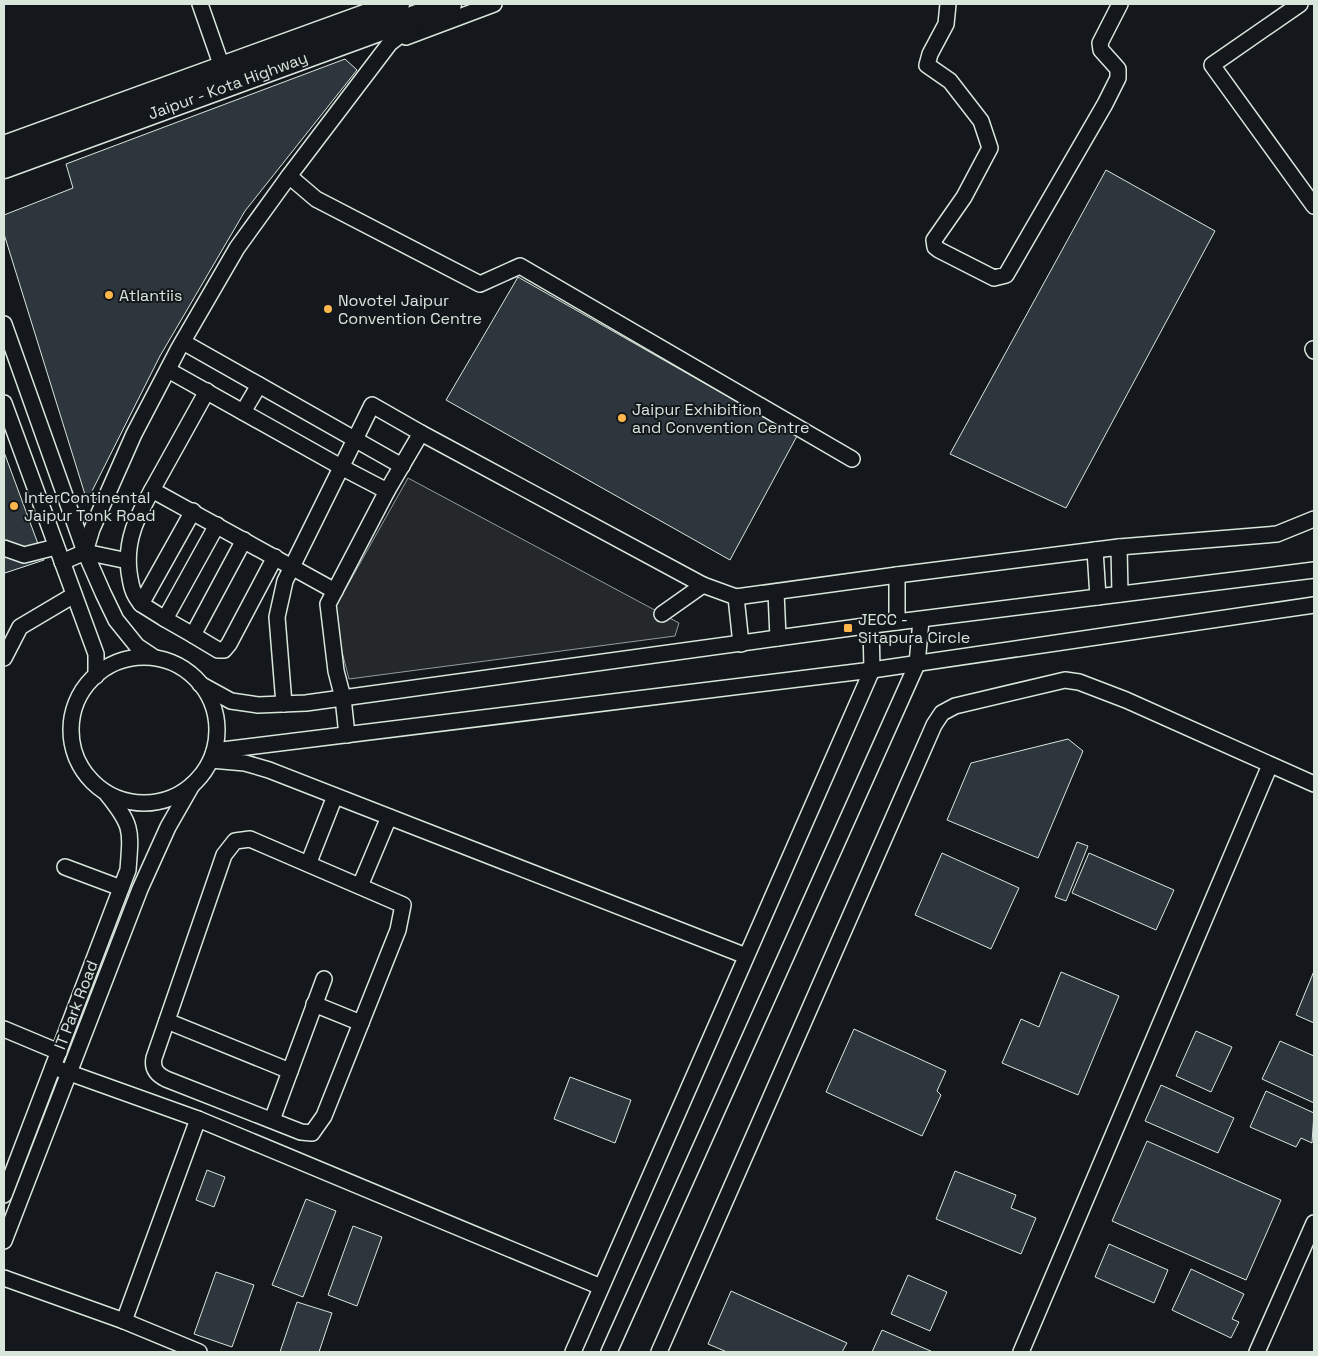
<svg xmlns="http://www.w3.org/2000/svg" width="1318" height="1356" font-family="'Space Grotesk',sans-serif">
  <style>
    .parking { fill: #24282b; stroke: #939e99 }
    .building { fill: #2c363c; stroke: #d8e6dc }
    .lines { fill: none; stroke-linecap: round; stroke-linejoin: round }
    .minor-casing { stroke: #d8e6dc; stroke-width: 18 }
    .highway-casing { stroke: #d8e6dc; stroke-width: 25 }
    .minor { stroke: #14181c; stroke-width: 15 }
    .highway { stroke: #14181c; stroke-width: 22 }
    .poi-dot { fill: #ffb74d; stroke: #14181c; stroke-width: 2 }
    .labels { text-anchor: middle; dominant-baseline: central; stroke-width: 4; stroke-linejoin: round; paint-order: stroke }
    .street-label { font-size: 16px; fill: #d8e6dc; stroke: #14181c }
    .poi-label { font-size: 16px; fill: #d8e6dc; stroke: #14181c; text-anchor: start }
  </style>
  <rect width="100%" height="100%" fill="#14181c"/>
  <!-- parking -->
  <polygon class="parking" points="408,478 679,623 675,636 349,679 332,613"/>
  <!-- building -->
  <g class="building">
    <polygon points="345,59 357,70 245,211 160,356 87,501 4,234 4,215 73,188 66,164"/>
    <polygon points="1106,170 1215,231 1066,508 950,454"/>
    <polygon points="518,277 797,436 730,560 446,400"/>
    <polygon points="4,452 44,560 5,573 4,572"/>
    <polygon points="1068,739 1083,751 1038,858 947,820 971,763"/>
    <polygon points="1077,842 1088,846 1066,901 1055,897"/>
    <polygon points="942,853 1019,888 991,949 915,915"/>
    <polygon points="1089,853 1174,890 1156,930 1072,893"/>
    <polygon points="1314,971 1314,1023 1296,1015"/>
    <polygon points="1061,972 1119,996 1078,1095 1002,1063 1021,1019 1039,1027"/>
    <polygon points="854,1029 946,1071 937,1091 941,1095 922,1136 826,1092"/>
    <polygon points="1196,1031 1232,1047 1211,1092 1176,1076"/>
    <polygon points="1280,1041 1314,1056 1314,1103 1262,1079"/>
    <polygon points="570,1077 631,1100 615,1143 554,1119"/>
    <polygon points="1161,1085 1234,1118 1218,1153 1145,1121"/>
    <polygon points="1266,1091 1314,1113 1312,1143 1301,1138 1296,1147 1250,1127"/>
    <polygon points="1147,1141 1281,1200 1246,1280 1112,1221"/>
    <polygon points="207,1170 225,1177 214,1207 196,1200"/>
    <polygon points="955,1171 1016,1195 1011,1208 1036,1218 1021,1254 936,1219"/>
    <polygon points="306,1199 336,1211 303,1297 272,1285"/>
    <polygon points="353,1226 382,1237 357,1306 328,1295"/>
    <polygon points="1109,1244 1168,1270 1154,1303 1095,1277"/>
    <polygon points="1191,1269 1244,1294 1232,1319 1239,1322 1231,1338 1172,1310"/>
    <polygon points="216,1272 254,1285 232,1347 194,1334"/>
    <polygon points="908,1275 947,1292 930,1331 891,1314"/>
    <polygon points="731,1291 847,1343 842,1352 727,1352 708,1344"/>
    <polygon points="297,1302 332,1313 319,1352 280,1352"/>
    <polygon points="882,1330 933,1352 872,1352"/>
  </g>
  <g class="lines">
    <!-- minor casing -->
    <g class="minor-casing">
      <g id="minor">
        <polyline points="200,4 222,67"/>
        <polyline points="948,4 946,24 930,54 927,65 950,81 981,121 990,148 964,197 934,240 935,247 939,250 994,278 1006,275 1105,104 1118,78 1118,69 1101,50 1100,43 1120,4"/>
        <polyline points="1300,4 1212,65 1314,206"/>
        <polyline points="406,37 494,4"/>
        <polyline points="289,176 316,199 480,284 520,266 852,459"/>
        <polyline points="4,324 85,552 103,593 116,620 137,646 152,656"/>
        <polyline points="183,342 402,466"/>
        <polyline points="1313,349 1314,351"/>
        <polyline points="168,370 341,467 387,491"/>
        <polyline points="207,391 152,490 335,591"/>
        <polyline points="4,403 96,654 96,676"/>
        <polyline points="243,412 259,385"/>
        <path d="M152,490C137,517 125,540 129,572C131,585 132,593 141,604L193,511"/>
        <polyline points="1119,547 1277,534 1314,519"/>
        <polyline points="4,548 24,555 56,547"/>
        <polyline points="1095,550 1098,597"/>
        <polyline points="85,552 92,529 134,434 179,348 237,248 289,176 390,43 416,23"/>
        <polyline points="62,562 85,552 128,561"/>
        <polyline points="776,592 778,638"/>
        <polyline points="736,597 897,575"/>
        <polyline points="141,604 165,619 217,525"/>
        <polyline points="662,614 703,585 736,597 741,644"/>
        <polyline points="165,619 193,635 244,540"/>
        <polyline points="897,622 897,575 1119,547 1120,594"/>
        <polyline points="193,635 218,650 224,650 229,644 275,557"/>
        <circle cx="144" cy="730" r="73"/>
        <polyline points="4,658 20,627 74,595"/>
        <polyline points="200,684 231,701 258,705 306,703 865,626 1314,570"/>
        <polyline points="284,704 277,617 285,581 372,405 421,433"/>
        <polyline points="347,735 343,698 336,671 328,604 387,491 421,433 703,585"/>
        <polyline points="214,751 872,670 1314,605"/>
        <polyline points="211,760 245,763 269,770 746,956"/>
        <path d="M250,839L403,905L398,930L324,1116L312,1133L301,1132L166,1079C156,1074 152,1068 154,1058L224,855L235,841Z"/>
        <polyline points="309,862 335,796"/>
        <polyline points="65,867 121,888"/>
        <polyline points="360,886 389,817"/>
        <polyline points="314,1004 361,1023"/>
        <polyline points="167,1021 290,1071"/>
        <polyline points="4,1029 59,1052"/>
        <polyline points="53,1067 198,1119 601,1287"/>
        <polyline points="272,1120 324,979"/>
        <path d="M4,1195L128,870C131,830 133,826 107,794"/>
        <polyline points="4,1241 140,889 168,827 192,785"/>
        <polyline points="4,1278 124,1321 199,1352"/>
        <polyline points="124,1321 198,1119"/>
        <polyline points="573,1352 872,670 871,625"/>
        <polyline points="609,1352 917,664 921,620"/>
        <polyline points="659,1352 934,725 942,713 955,706 1065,680 1079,682 1126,700 1314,784"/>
        <polyline points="1021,1352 1270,765"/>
        <polyline points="1257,1352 1314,1223"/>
      </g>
    </g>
    <!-- highway casing -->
    <g class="highway-casing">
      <g id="highway">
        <polyline points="4,147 398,4"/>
        <path id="s1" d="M4,167L450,4"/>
      </g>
    </g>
    <!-- minor -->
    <use href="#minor" class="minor"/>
    <!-- highway -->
    <use href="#highway" class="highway"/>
  </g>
  <!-- markers -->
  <g class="poi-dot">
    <circle cx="109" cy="295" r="5"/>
    <circle cx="328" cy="309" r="5"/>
    <circle cx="622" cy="418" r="5"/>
    <circle cx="14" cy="506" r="5"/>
    <rect x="843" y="623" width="10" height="10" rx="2.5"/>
  </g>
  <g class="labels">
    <!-- street labels -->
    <g class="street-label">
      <text stroke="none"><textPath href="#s1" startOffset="238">Jaipur - Kota Highway</textPath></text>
      <text transform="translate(76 1005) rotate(-69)">IT Park Road</text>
    </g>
    <!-- poi labels -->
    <g class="poi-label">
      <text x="119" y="295">Atlantiis</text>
      <text x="338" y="300">Novotel Jaipur<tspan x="338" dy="18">Convention Centre</tspan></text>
      <text x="632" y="409">Jaipur Exhibition<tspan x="632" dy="18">and Convention Centre</tspan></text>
      <text x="24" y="497">InterContinental<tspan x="24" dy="18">Jaipur Tonk Road</tspan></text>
      <text x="858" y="619">JECC -<tspan x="858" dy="18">Sitapura Circle</tspan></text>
    </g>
  </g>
  <!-- border -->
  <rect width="1318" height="1356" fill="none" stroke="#d8e6dc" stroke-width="10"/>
</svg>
